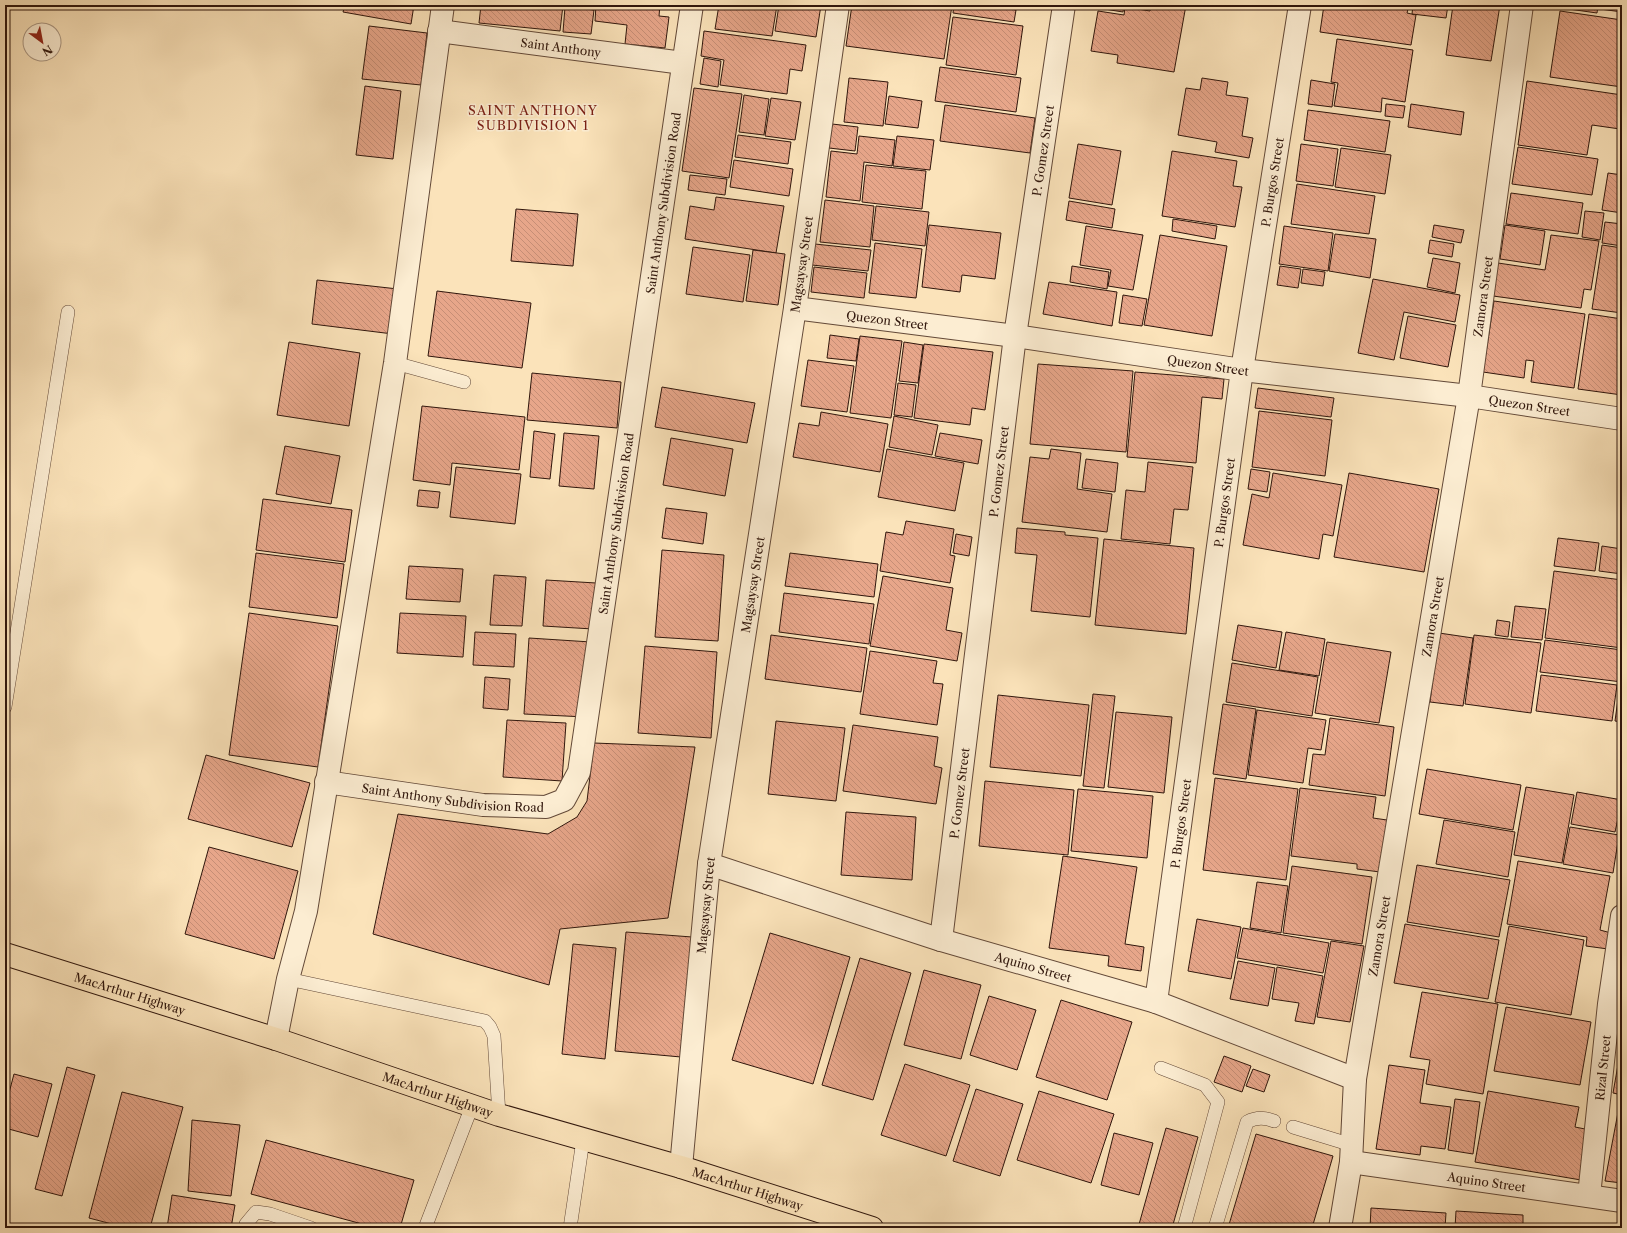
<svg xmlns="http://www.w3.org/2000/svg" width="1627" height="1233" viewBox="0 0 1627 1233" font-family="'Libre Caslon Text',serif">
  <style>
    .building { fill: url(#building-back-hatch); stroke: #30160c }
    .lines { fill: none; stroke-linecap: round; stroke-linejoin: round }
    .service-casing { stroke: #634938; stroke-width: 14 }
    .minor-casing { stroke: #634938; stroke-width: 24 }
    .trunk-casing { stroke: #30160c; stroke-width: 24 }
    .service { stroke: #fcedd2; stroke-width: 13 }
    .minor { stroke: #fcedd2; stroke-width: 22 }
    .trunk { stroke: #fbe3ba; stroke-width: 22 }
    .labels { text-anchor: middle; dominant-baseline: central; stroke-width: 3; stroke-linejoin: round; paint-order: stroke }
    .street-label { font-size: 12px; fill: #30160c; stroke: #fcedd2 }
    .neighbourhood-label { font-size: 13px; letter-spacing: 1px; fill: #7a1f14; stroke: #fcedd2 }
  </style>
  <defs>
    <pattern id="building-back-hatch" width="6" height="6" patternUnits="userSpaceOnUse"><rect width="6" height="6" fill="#e7a68a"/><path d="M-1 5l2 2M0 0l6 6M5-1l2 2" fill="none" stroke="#c68e76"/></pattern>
  </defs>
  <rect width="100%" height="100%" fill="#fbe3ba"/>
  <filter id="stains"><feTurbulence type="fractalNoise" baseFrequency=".005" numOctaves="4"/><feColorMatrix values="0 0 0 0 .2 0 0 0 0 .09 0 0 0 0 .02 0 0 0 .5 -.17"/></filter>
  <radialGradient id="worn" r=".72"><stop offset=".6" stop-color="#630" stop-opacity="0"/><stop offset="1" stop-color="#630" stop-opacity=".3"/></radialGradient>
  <g class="building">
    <path d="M345,5h69l-3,19 -68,-12z"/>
    <path d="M481,5h82l-3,26 -81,-8z"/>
    <path d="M596,5h64l-1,11 10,1 -4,31 -40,-4 2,-19 -32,-4z"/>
    <path d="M719,5h58l-5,31 -57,-7z"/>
    <path d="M779,5h42l-5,32 -41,-6z"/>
    <path d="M852,5h100l-8,54 -98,-13z"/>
    <path d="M954,5h44v2l18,3 -2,12 -61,-9z"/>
    <path d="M1099,5h25l-1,7 -25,-4z"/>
    <path d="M1151,5h35l-12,67 -57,-9 1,-8 -27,-4 7,-40 26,4 1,-8 25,4z"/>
    <path d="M1324,5h85l-2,8 9,2 -5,30 -91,-13z"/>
    <path d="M1413,5h35l-2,13 -34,-4z"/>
    <path d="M1453,5h47l-9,56 -45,-6z"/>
    <path d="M1540,5h58l-1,8z"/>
    <path d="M1601,5h21v7l-22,-3z"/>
    <path d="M565,7l29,3 -3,24 -28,-2z"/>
    <path d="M1560,11l62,9v67l-72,-10z"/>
    <path d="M953,17l70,9 -7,49 -70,-10z"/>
    <path d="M369,26l58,7 -6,52 -59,-6z"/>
    <path d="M704,31l102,14 -4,26 -12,-2 -3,25 -67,-9 4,-25 -23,-4z"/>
    <path d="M1337,39l76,11 -8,52 -23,-4 -1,14 -47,-6 4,-23 -7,-1z"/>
    <path d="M704,58l17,3 -3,26 -18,-3z"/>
    <path d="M940,67l81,11 -5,34 -81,-11z"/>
    <path d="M849,78l39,4 -5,44 -39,-4z"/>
    <path d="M1202,78l26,4 -2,13 22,3 -6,38 11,2 -4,20 -34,-6 2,-10 -39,-7 8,-47 14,2z"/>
    <path d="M1311,80l24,4 -3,23 -24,-3z"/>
    <path d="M1527,81l95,14 -2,34 -28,-4 -5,30 -69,-10z"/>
    <path d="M365,86l36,5 -8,68 -37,-4z"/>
    <path d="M694,88l48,6 -13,84 -47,-7z"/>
    <path d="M744,95l25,4 -5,36 -25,-3z"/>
    <path d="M889,96l33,5 -4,27 -33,-4z"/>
    <path d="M771,98l30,4 -6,38 -30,-4z"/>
    <path d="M1386,104l19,2 -2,12 -18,-2z"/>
    <path d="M1411,104l53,8 -3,23 -53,-8z"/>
    <path d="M945,105l90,13 -5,35 -90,-12z"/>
    <path d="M1308,110l82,11 -5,31 -81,-12z"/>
    <path d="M832,124l26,3 -3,24 -26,-3z"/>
    <path d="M738,135l53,7 -3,22 -53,-7z"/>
    <path d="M859,136l36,4 -3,26 -28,-4 -4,39 -34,-4 5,-46 26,3z"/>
    <path d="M897,136l37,4 -4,30 -37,-4z"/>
    <path d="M1078,144l43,7 -9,54 -43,-7z"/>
    <path d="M1301,144l37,5 -5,37 -37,-5z"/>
    <path d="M1518,147l80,12 -6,36 -80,-11z"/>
    <path d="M1341,148l50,7 -6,39 -50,-7z"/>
    <path d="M1172,151l65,10 -4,25 9,1 -7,40 -73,-11z"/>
    <path d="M734,160l59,9 -4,27 -59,-9z"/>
    <path d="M866,165l60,6 -4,38 -60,-7z"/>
    <path d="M1608,173l14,2v38l-20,-3z"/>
    <path d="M690,175l37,4 -2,16 -37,-5z"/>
    <path d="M1297,184l78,12 -6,38 -78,-10z"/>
    <path d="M1511,193l72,10 -5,31 -72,-10z"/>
    <path d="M716,197l68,9 -8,47 -91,-14 5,-33 24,4z"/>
    <path d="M825,200l49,6 -4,41 -50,-5z"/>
    <path d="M1069,201l46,8 -3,19 -46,-8z"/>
    <path d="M876,206l53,6 -4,34 -53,-6z"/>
    <path d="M516,209l62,5 -5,52 -62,-5z"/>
    <path d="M1585,211l19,2 -4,27 -18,-3z"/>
    <path d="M1173,219l44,7 -2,13 -43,-8z"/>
    <path d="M1605,222l17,2v22l-20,-3z"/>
    <path d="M929,225l72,8 -6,46 -33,-4 -2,17 -38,-5z"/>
    <path d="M1434,225l30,5 -3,13 -29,-6z"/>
    <path d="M1505,225l40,6 -5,34 -40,-6z"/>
    <path d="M1086,226l57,9 -10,55 -25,-4 3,-16 -31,-5z"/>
    <path d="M1284,226l49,7 -5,38 -49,-7z"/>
    <path d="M1335,234l41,5 -6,39 -41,-7z"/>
    <path d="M1160,235l67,11 -15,90 -68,-11z"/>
    <path d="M1551,235l48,6 -8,49 -7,-1 -3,19 -88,-12 5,-33 47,7z"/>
    <path d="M1430,240l24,4 -2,13 -24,-4z"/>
    <path d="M875,243l47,6 -6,49 -47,-5z"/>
    <path d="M815,244l56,6 -3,21 -56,-6z"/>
    <path d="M1602,245l20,3v65l-30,-4z"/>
    <path d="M693,247l57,8 -7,47 -57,-8z"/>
    <path d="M753,250l32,4 -7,51 -32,-4z"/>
    <path d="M1433,258l27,5 -5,30 -28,-6z"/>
    <path d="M1072,266l37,6 -2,17 -37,-7z"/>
    <path d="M1280,266l21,3 -3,19 -21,-3z"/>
    <path d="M814,267l53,6 -3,25 -53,-6z"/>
    <path d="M1303,269l22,3 -2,14 -22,-3z"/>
    <path d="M1373,279l87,16 -5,27 -51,-10 -10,48 -36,-7z"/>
    <path d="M317,280l81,9 -5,45 -81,-10z"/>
    <path d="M1049,282l68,10 -5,34 -69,-12z"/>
    <path d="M437,291l94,12 -9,65 -94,-12z"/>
    <path d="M1123,295l24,4 -5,27 -23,-3z"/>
    <path d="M1494,301l91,13 -11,74 -43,-6 3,-21 -8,-1 -2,18 -41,-6z"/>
    <path d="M1589,314l33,5v76l-44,-6z"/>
    <path d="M1408,316l48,9 -8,42 -48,-9z"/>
    <path d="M830,335l29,4 -3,22 -29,-3z"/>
    <path d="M860,336l42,5 -11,77 -41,-5z"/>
    <path d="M289,342l71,11 -11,73 -72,-11z"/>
    <path d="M904,342l19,3 -5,38 -19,-2z"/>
    <path d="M924,344l69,8 -8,58 -13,-2 -2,17 -56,-7z"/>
    <path d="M808,360l46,6 -7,46 -46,-6z"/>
    <path d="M1038,364l95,7 -7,81 -96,-8z"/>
    <path d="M1135,372l89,7 -2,20 -20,-2 -6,66 -69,-6z"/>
    <path d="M532,373l89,9 -4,46 -90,-8z"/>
    <path d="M898,383l18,2 -4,32 -18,-2z"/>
    <path d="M662,387l93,16 -8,40 -92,-16z"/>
    <path d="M1258,388l76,10 -3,19 -76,-9z"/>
    <path d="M422,406l103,11 -6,53 -67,-7 -2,22 -37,-5z"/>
    <path d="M1259,411l73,9 -7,56 -73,-9z"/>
    <path d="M821,412l67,12 -8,48 -87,-15 6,-34 20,3z"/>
    <path d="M894,416l44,9 -6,30 -43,-8z"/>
    <path d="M534,431l21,3 -5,45 -20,-2z"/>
    <path d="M564,433l35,3 -5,53 -35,-3z"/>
    <path d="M940,433l42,7 -4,24 -43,-8z"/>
    <path d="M671,438l62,11 -8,47 -62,-11z"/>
    <path d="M285,446l55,10 -9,48 -55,-10z"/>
    <path d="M887,449l77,14 -9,48 -77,-14z"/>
    <path d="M1051,449l30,4 -4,36 35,5 -5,38 -85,-10 8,-65 19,2z"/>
    <path d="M1086,459l32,4 -3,29 -33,-4z"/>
    <path d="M1148,462l45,5 -5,43 -14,-1 -4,35 -49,-5 5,-49 19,2z"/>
    <path d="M456,467l65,7 -6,50 -65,-7z"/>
    <path d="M1251,469l19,3 -3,20 -19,-3z"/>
    <path d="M1273,473l69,12 -9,51 -10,-2 -4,25 -76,-14 9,-51 17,4z"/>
    <path d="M1349,473l90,16 -15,83 -90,-15z"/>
    <path d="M419,490l21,2 -2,16 -21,-2z"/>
    <path d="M263,499l89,11 -7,52 -89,-12z"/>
    <path d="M666,508l41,5 -4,31 -41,-6z"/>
    <path d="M906,521l48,8 -4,26 5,1 -5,27 -70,-12 6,-39 17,3z"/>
    <path d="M1017,528l48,4v3l33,3 -8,79 -59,-6 6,-56 -22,-2z"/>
    <path d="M956,534l16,3 -3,19 -16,-3z"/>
    <path d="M1558,538l41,5 -4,28 -41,-5z"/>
    <path d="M1104,539l90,9 -8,86 -91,-9z"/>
    <path d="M1602,546l20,3v25l-23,-3z"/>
    <path d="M662,550l62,5 -6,86 -63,-4z"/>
    <path d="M256,553l88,11 -7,54 -88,-11z"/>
    <path d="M790,553l88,11 -4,33 -89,-11z"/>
    <path d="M409,566l54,3 -3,33 -54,-3z"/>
    <path d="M1554,571l68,9v68l-77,-10z"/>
    <path d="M494,575l32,2 -4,49 -32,-1z"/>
    <path d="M883,576l70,12 -7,42 16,3 -5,28 -87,-15z"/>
    <path d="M546,580l50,3 -3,46 -50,-3z"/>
    <path d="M784,593l90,11 -5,40 -90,-12z"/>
    <path d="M1515,606l31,3 -4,31 -31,-3z"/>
    <path d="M249,613l89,13 -20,141 -89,-12z"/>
    <path d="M400,613l66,3 -3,41 -66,-4z"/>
    <path d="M1497,620l13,2 -2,15 -13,-2z"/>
    <path d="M1238,625l44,7 -6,36 -44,-8z"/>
    <path d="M475,632l41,2 -2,33 -41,-2z"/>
    <path d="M1286,632l39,7 -6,37 -40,-6z"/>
    <path d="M1439,633l34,5 -10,68 -33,-4z"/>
    <path d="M771,635l96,13 -6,44 -96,-13z"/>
    <path d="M1474,635l67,8 -10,70 -66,-9z"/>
    <path d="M529,638l62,4 -5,75 -62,-3z"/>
    <path d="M1545,640l77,10v32l-82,-10z"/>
    <path d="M1327,642l64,10 -12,71 -64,-10z"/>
    <path d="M645,646l72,6 -6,86 -73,-5z"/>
    <path d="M870,651l67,10 -4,22 10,1 -6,41 -77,-11z"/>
    <path d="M1232,663l86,14 -6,39 -86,-14z"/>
    <path d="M1541,675l76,10 -5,36 -76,-10z"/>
    <path d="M485,677l25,2 -2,31 -25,-2z"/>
    <path d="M1620,684h2v38l-7,-1z"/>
    <path d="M1093,694l22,2 -11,92 -21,-2z"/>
    <path d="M998,695l91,10 -8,71 -91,-9z"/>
    <path d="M1223,704l33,5 -10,70 -33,-5z"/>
    <path d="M1257,710l69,10 -5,30 -13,-2 -5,35 -55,-8z"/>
    <path d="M1116,712l56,5 -8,76 -56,-6z"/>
    <path d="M1330,718l64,9 -9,69 -76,-11 4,-31 12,1z"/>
    <path d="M507,720l59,3 -4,58 -59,-4z"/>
    <path d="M776,721l69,7 -9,73 -68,-7z"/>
    <path d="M853,725l85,12 -4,29 8,2 -6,36 -93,-13z"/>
    <path d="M594,743l101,4 -27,171 -108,11 -11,56 -176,-51 25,-120 150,20 29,-17 10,-16z"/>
    <path d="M206,755l104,28 -18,64 -104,-28z"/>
    <path d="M1427,769l94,16 -8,45 -94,-16z"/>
    <path d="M1215,778l83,11 -12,91 -83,-10z"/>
    <path d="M985,781l89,9 -6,65 -89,-9z"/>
    <path d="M1526,787l48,8 -12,68 -48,-8z"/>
    <path d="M1300,788l76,9 -3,21 14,2 -7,52 -23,-3v-5l-66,-8z"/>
    <path d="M1078,789l75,7 -6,62 -76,-7z"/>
    <path d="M1577,792l45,8 -7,32 -44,-8z"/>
    <path d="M846,812l70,5 -4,63 -71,-5z"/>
    <path d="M1444,820l71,12 -7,45 -72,-13z"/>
    <path d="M1570,827l49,8 -6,38 -50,-9z"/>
    <path d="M209,847l89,24 -24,88 -89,-25z"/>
    <path d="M1063,856l74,11 -12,77 19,3 -3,24 -33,-5 1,-10 -60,-8z"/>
    <path d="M1518,861l92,15 -10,54 11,3 -3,16 -22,-3 1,-9 -80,-13z"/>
    <path d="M1417,865l93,15 -11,57 -92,-15z"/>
    <path d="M1292,866l80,11 -10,67 -79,-11z"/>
    <path d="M1257,882l31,4 -7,47 -31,-5z"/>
    <path d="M1197,919l44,8 -10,52 -43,-8z"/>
    <path d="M1405,924l94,16 -11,59 -94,-16z"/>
    <path d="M1509,926l75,14 -13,75 -76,-13z"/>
    <path d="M1243,928l86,15 -6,30 -86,-15z"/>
    <path d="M626,932l66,5 -11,120 -66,-6z"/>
    <path d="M770,933l80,24 -37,127 -81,-24z"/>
    <path d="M1331,941l33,5 -14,76 -33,-5z"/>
    <path d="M573,944l43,4 -11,111 -43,-5z"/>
    <path d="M860,958l51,15 -38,127 -51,-15z"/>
    <path d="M1238,961l37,7 -7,38 -38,-7z"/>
    <path d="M1277,967l46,9 -9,48 -19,-3 4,-18 -27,-4z"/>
    <path d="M924,970l57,15 -20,74 -57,-14z"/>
    <path d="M1422,992l76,12 -15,90 -57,-10 4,-24 -20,-3z"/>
    <path d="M989,996l47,14 -19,60 -47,-15z"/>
    <path d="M1061,1000l71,22 -25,78 -71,-23z"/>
    <path d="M1506,1007l85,15 -11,63 -86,-14z"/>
    <path d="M1622,1042v53l-9,-2z"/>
    <path d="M1224,1056l27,10 -9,26 -28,-10z"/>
    <path d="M905,1064l65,21 -24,71 -65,-21z"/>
    <path d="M1389,1065l36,5 -5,33 31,4 -6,42 -24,-3 -1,9 -44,-6z"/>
    <path d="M67,1067l28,8 -33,121 -27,-7z"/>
    <path d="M1253,1069l17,6 -6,17 -18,-6z"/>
    <path d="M14,1074l38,10 -14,53 -33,-9v-20z"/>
    <path d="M976,1089l47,15 -23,72 -47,-15z"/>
    <path d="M1039,1091l75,23 -23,69 -74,-23z"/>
    <path d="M1488,1091l91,16 -4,20 15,3 -9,50 -106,-18z"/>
    <path d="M122,1092l61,15 -33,121h-23l-38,-10z"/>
    <path d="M1455,1099l25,3 -7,52 -25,-4z"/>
    <path d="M1619,1107h3v76l-17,-2z"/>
    <path d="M192,1120l48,5 -9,71 -43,-5z"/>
    <path d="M1166,1128l32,9 -26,91h-34z"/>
    <path d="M1114,1133l39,10 -14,52 -38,-10z"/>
    <path d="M1256,1134l77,22 -21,72h-84z"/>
    <path d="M266,1140l148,40 -14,48h-23l-126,-34z"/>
    <path d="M172,1195l63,10 -4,23h-64z"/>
    <path d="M1371,1208l75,5 -1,15h-75z"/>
    <path d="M1456,1211l67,4v13h-68z"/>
    <path d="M81,1224l18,4h-19z"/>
  </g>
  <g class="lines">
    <g class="service-casing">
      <g id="service">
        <path d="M395,363l69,19"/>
        <path d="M5,707l63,-395"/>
        <path d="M288,979l197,42 5,6 4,9 5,79"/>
        <path d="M1161,1068l44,17 13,17 -34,126"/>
        <path d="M1293,1127l59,18"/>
        <path d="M245,1228l1,-4 10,-12 14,2 41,14"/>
        <path d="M425,1228l47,-122"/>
        <path d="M570,1228l13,-88"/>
        <path d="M1215,1228l32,-106c9,-5 17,-5 27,-1"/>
      </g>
    </g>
    <g class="minor-casing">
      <g id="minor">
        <path id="s1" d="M439,31l244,32"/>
        <path id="s2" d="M795,308l220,28 227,34 227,26 153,23"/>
        <path id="s3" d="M326,782l157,23 63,2 18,-7 15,-28 113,-767"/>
        <path id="s4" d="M709,864l232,76 215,62 199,77"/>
        <path id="s5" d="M941,940l74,-604 49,-331"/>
        <path id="s6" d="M1156,1002l86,-632 58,-365"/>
        <path d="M276,1039l12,-60 18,-68 89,-548 48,-358"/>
        <path id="s7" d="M1351,1162l271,39"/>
        <path id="s8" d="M681,1167l28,-303 86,-556 43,-303"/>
        <path id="s9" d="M1589,1196l20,-192 13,-88"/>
        <path id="s10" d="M1340,1228l11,-66 4,-83 114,-683 53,-391"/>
      </g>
    </g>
    <g class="trunk-casing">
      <g id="trunk">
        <path id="s11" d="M5,954l271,85 223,76 182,52 191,61"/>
      </g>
    </g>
    <use href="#service" class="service"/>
    <use href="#minor" class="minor"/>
    <use href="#trunk" class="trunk"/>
  </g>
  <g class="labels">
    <g class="street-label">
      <text stroke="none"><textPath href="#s1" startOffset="123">Saint Anthony</textPath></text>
      <text stroke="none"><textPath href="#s5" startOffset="796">P. Gomez Street</textPath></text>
      <text stroke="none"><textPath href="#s6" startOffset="828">P. Burgos Street</textPath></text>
      <text stroke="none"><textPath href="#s3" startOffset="848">Saint Anthony Subdivision Road</textPath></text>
      <text stroke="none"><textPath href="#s8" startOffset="911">Magsaysay Street</textPath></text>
      <text stroke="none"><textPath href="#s10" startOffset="943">Zamora Street</textPath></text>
      <text stroke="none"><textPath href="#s2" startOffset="93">Quezon Street</textPath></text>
      <text stroke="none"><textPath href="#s2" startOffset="417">Quezon Street</textPath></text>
      <text stroke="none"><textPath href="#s2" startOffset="741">Quezon Street</textPath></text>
      <text stroke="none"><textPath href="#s5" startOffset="472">P. Gomez Street</textPath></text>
      <text stroke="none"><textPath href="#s6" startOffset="504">P. Burgos Street</textPath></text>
      <text stroke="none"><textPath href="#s3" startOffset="524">Saint Anthony Subdivision Road</textPath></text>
      <text stroke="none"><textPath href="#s8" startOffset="587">Magsaysay Street</textPath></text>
      <text stroke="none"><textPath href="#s10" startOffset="619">Zamora Street</textPath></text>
      <text stroke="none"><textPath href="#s5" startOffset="148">P. Gomez Street</textPath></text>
      <text stroke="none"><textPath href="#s3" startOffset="128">Saint Anthony Subdivision Road</textPath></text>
      <text stroke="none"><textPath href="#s6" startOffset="180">P. Burgos Street</textPath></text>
      <text stroke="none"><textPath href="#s8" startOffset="263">Magsaysay Street</textPath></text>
      <text stroke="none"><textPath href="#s10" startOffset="295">Zamora Street</textPath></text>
      <text stroke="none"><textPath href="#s4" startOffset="340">Aquino Street</textPath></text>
      <text stroke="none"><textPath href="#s11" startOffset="131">MacArthur Highway</textPath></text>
      <text stroke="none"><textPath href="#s9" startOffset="129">Rizal Street</textPath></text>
      <text stroke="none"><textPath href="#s11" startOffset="455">MacArthur Highway</textPath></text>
      <text stroke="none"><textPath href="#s7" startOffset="137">Aquino Street</textPath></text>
      <text stroke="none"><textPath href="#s11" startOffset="779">MacArthur Highway</textPath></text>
    </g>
    <g class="neighbourhood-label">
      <text x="533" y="110">SAINT ANTHONY<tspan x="533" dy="15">SUBDIVISION 1</tspan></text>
    </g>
  </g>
  <rect width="1627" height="1233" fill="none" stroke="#fbe3ba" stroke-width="20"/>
  <rect x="6" y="6" width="1615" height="1221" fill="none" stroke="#30160c" stroke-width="2"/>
  <rect x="10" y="10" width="1607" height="1213" fill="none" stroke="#30160c"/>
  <g transform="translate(42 42) rotate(148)"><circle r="19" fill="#fcedd2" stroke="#aa9783"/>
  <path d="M0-3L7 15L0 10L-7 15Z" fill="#8f2418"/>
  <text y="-6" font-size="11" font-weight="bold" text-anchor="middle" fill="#30160c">N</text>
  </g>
  <rect width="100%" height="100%" filter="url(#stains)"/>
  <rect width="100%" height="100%" fill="url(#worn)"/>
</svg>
